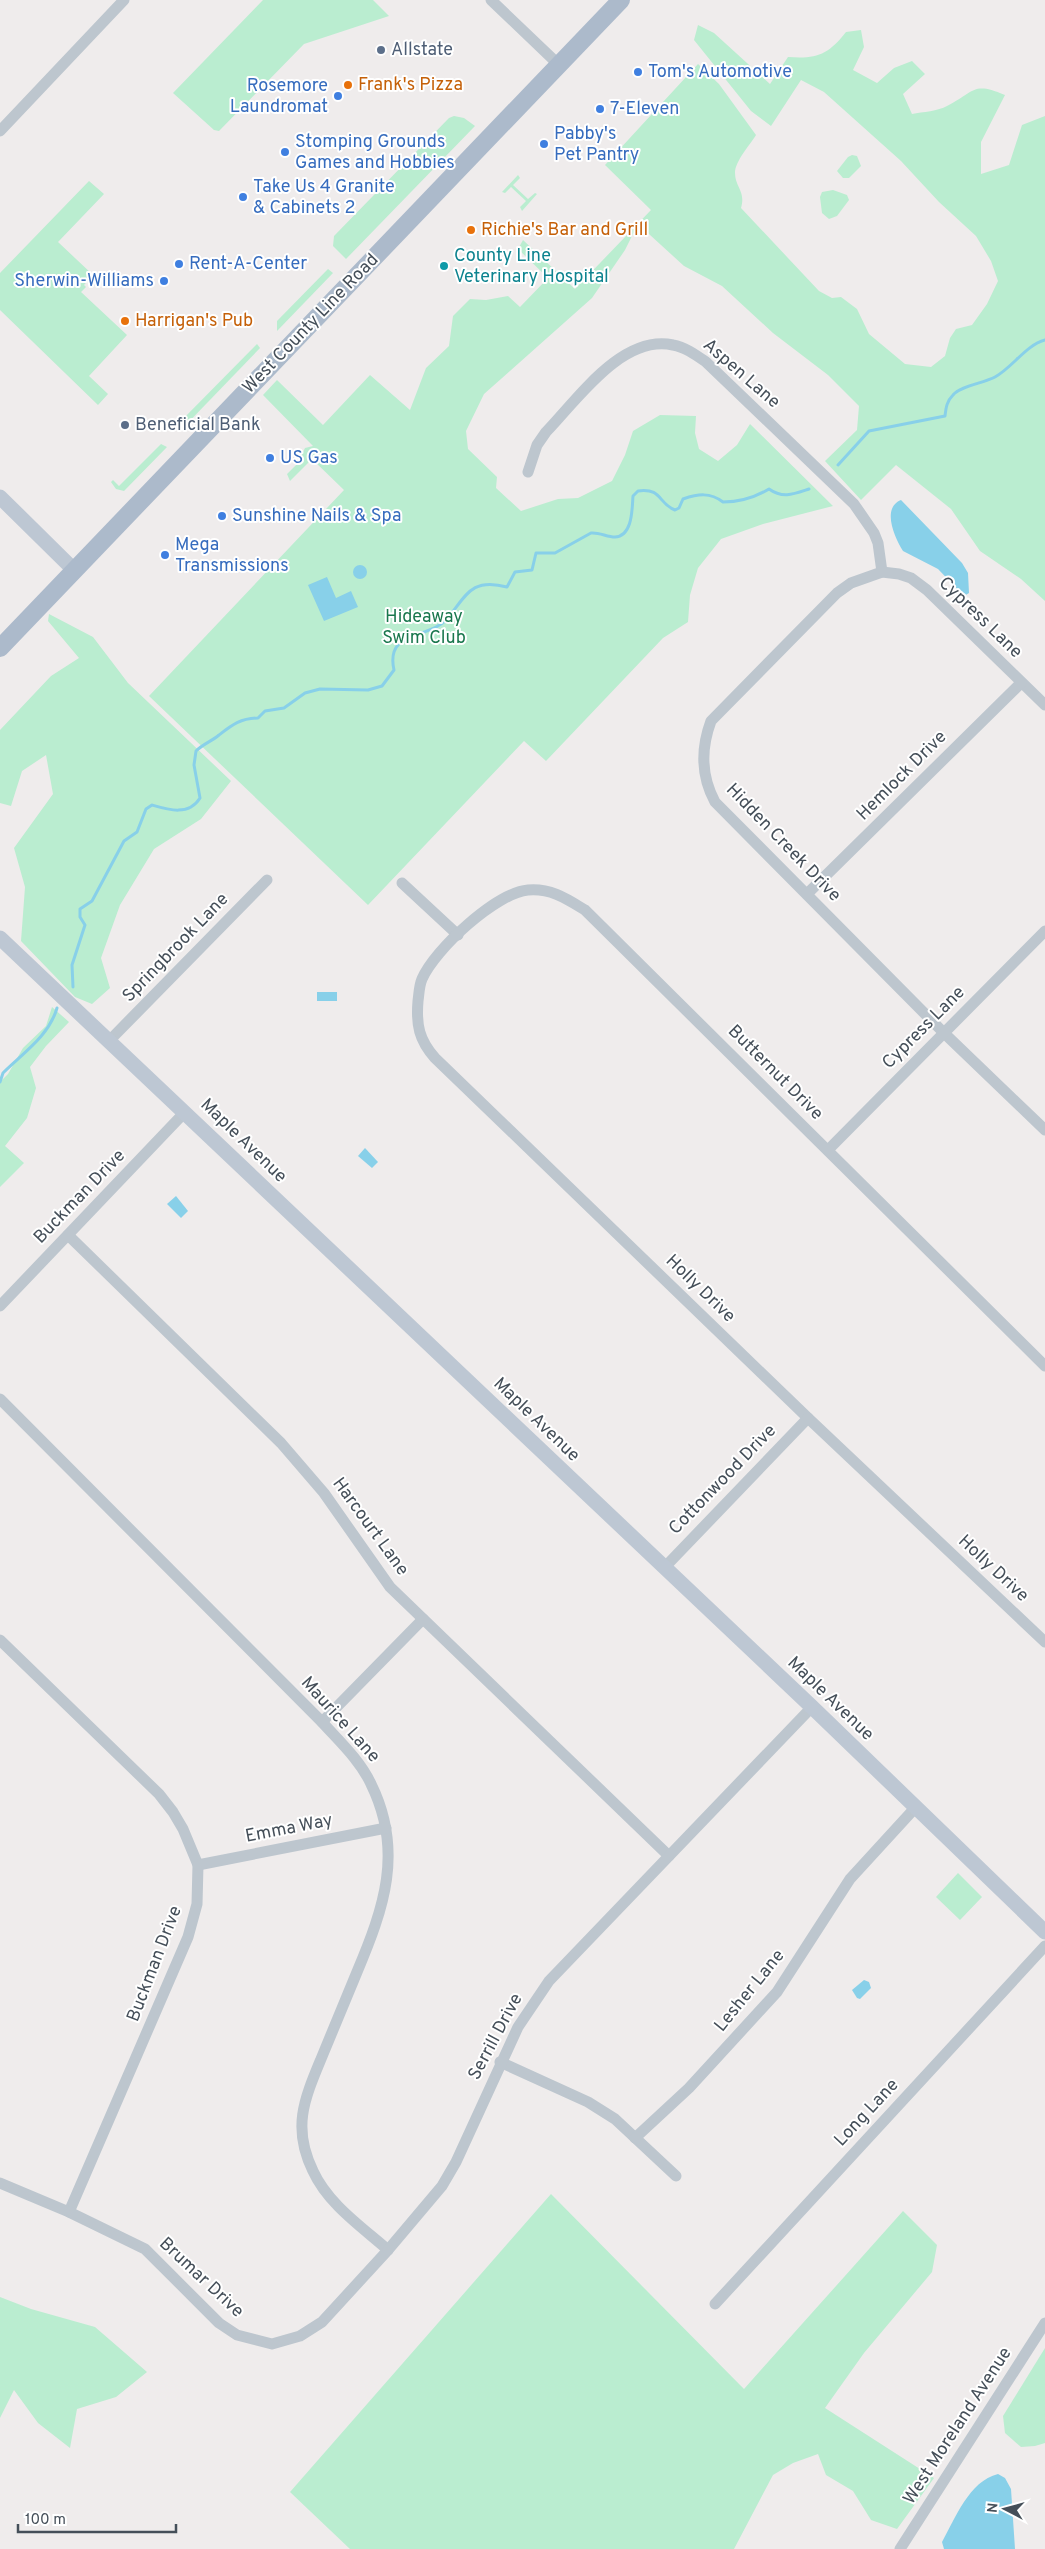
<svg xmlns="http://www.w3.org/2000/svg" width="1045" height="2549" viewBox="0 0 1045 2549" font-family="Overpass,sans-serif">
  <style>
    .green { fill: #baedd0 }
    .water { fill: #88d0e9 }
    .lines { fill: none; stroke-linecap: round; stroke-linejoin: round }
    .stream { stroke: #88d0e9; stroke-width: 3 }
    .street { stroke: #bdc6ce; stroke-width: 11 }
    .secondary { stroke: #bdc7d3; stroke-width: 15 }
    .primary { stroke: #acbacb; stroke-width: 18 }
    .service-dot { fill: #5c6f8a; stroke: #fff; stroke-width: 2 }
    .shop-dot { fill: #3f7fe0; stroke: #fff; stroke-width: 2 }
    .food-dot { fill: #e8710a; stroke: #fff; stroke-width: 2 }
    .culture-dot { fill: #0f9aa8; stroke: #fff; stroke-width: 2 }
    .labels { text-anchor: middle; dominant-baseline: central; stroke-width: 4; stroke-linejoin: round; paint-order: stroke }
    .service-label { font-size: 18px; fill: #4e5e75; stroke: #fff; text-anchor: start }
    .shop-label { font-size: 18px; fill: #366cbe; stroke: #fff; text-anchor: start }
    .food-label { font-size: 18px; fill: #c56008; stroke: #fff; text-anchor: start }
    .culture-label { font-size: 18px; fill: #0d838f; stroke: #fff; text-anchor: start }
    .street-label { font-size: 18px; fill: #454f59; stroke: #fff }
    .park-label { font-size: 18px; fill: #19774d; stroke: #fff }
  </style>
  <rect width="100%" height="100%" fill="#efecec"/>
  <g class="green">
    <path d="M263,0h110l16,16 -85,28 -85,87 -5,-1 -41,-37z"/>
    <path d="M698,25l16,8 56,51 18,-27c29,2 40,-2 58,-25l15,-2 3,17 -11,23 24,13 17,-15 18,-7 13,13 -22,20 9,20c11,-2 26,-3 35,-8 28,-14 25,-25 58,-11l-24,47v32l28,-9 13,-40 23,-9v485l-24,-22 -41,-28 -29,-42 -55,-44 -35,35 -36,-39 32,-31 2,-24 -31,-31 -55,-42 -51,-47 -38,-20 -46,-42 -13,26 -33,48 -108,96 -18,37 2,18 29,28 -1,11 25,23 37,-12 20,-1 34,-17 13,-26 8,-24 27,-16 36,1 -1,17 4,16 19,12 19,-16 13,-21 83,82 -70,18 -42,15 -23,29 -8,27 -2,27 -25,16 -117,123 -22,-20 -156,164 -219,-209 195,-206 -32,-31 -22,22 -3,-7 10,-10 8,-16 8,-2 -50,-51 14,-15 46,45 47,-50 40,35 16,-42 23,-22 4,-30 17,-17 16,1 22,-4 12,11 28,-29 -30,-29 5,-9 52,49 76,-79 -46,-45 93,-101 21,20 37,51c-6,10 -21,26 -21,38 0,14 11,18 6,35l78,83 13,7 9,-1 16,12 12,25 36,30 26,3 14,-11 5,-18 6,-9 16,-4 15,-21 11,-23 -7,-20 -15,-25 -37,-34 -38,-41 -77,-69 -23,-12 -30,46 -20,-15 -57,-71z"/>
    <path d="M454,116l10,2 11,8 -129,133 -13,-13 1,-10 115,-118z"/>
    <path d="M852,155l5,1 4,10 -12,12h-6l-6,-7 11,-14z"/>
    <path d="M518,175l2,3 -7,7 15,14 7,-6 2,1 -15,17 -2,-4 6,-6 -15,-14 -6,6 -3,-1z"/>
    <path d="M89,181l15,13 -46,48 35,33 -9,10 2,2 -5,5 46,43 -38,41 19,18 -10,11 -98,-95v-37z"/>
    <path d="M833,190l14,5 2,5 -12,16 -8,3 -7,-6 -2,-16 2,-5z"/>
    <path d="M328,269l5,4 -56,58v-10z"/>
    <path d="M257,344l3,4 -80,83 -2,-7z"/>
    <path d="M161,444l6,3 -43,44 -8,-2 -5,-7 2,-2 6,6z"/>
    <path d="M49,614l44,23 35,46 103,98 -30,38 -47,30 -34,56 -19,53 9,30 -18,16 -17,-7 -54,-56 4,-54 -11,-39 39,-54 -7,-39 -24,16 -11,35 -11,-3v-73l51,-54 28,-18 -31,-37z"/>
    <path d="M52,1007l17,15 -23,24 -16,21 6,21 -9,30 -22,28 19,17 -24,24v-105l8,-8 15,-26 23,-22z"/>
    <path d="M958,1873l24,24 -22,23 -24,-23z"/>
    <path d="M551,2194l193,195 159,-178 34,34 -5,27 -68,81 -39,55 109,70 -37,51 -26,-9 -18,-29 -27,-16 -8,-21 -25,9 -20,12 -39,74h-384l-60,-57z"/>
    <path d="M0,2297l31,12 64,18 52,45 -31,25 -39,12 -7,39 -32,-25 -24,-33 -14,28z"/>
    <path d="M1045,2348v95l-10,3 -14,1 -16,-14 -2,-17z"/>
  </g>
  <g class="water">
    <path d="M901,500l61,63 6,10 1,20 -5,3 -26,-27 -35,-18c-8,-13 -22,-43 -2,-51z"/>
    <circle cx="360" cy="572" r="7"/>
    <path d="M327,577l9,21 15,-7 7,16 -34,14 -16,-36z"/>
    <rect x="317" y="992" width="20" height="9"/>
    <path d="M365,1148l13,14 -6,6 -14,-12z"/>
    <path d="M176,1196l12,15 -7,7 -14,-14z"/>
    <path d="M864,1980l5,2 2,6 -11,11 -3,-1 -5,-8z"/>
    <path d="M998,2474l7,4 6,11 4,60h-71l-2,-7c13,-23 27,-61 56,-68z"/>
  </g>
  <g class="lines">
    <g class="stream">
      <path d="M838,465l31,-34 76,-15c1,-9 2,-15 8,-21 7,-9 31,-12 42,-18 18,-10 31,-32 50,-37"/>
      <path d="M73,987l-1,-22 13,-40 -5,-8v-8l12,-8 32,-60 13,-9 9,-23 6,-4c17,5 37,11 48,-7l-6,-33 2,-14c7,-7 16,-10 23,-16 13,-10 22,-17 39,-17l7,-7 19,-3 21,-15 15,-4 48,1 14,-4 12,-16c-9,-40 34,-31 52,-50 20,-23 24,-43 61,-33l8,-15 17,-2 4,-17h19l36,-20c8,-1 16,4 24,4 18,-1 17,-29 18,-41l5,-5c25,-3 19,12 37,19l4,-2 4,-9c15,-5 27,-7 40,3 17,0 31,-4 46,-13 14,10 25,5 40,0"/>
      <path d="M0,1082l3,-9c20,-20 46,-37 54,-65"/>
    </g>
    <g class="street">
      <path d="M491,0l68,65"/>
      <path d="M0,131l124,-131"/>
      <path d="M528,472l9,-27 9,-13c31,-32 76,-98 127,-87 12,2 23,10 33,17l148,142 20,29 4,10 4,29"/>
      <path d="M1045,705l-118,-115 -16,-12 -12,-4 -17,-2 -31,11 -14,10 -126,128c-10,27 -10,55 4,81l229,231 101,97"/>
      <path d="M402,883l56,52"/>
      <path d="M807,894l214,-211"/>
      <path d="M110,1040l157,-160"/>
      <path d="M828,1150l217,-219"/>
      <path d="M68,1235l213,208 43,50 66,94 279,269"/>
      <path d="M0,1306l185,-194"/>
      <path d="M1045,1366l-460,-456c-18,-11 -34,-22 -57,-20 -32,3 -93,59 -106,89 -3,7 -3,15 -4,22 -2,24 1,39 17,57l373,360 237,224"/>
      <path d="M0,1399l322,323c17,19 38,38 49,62 33,67 13,124 -14,188 -12,29 -24,58 -36,87 -17,41 -29,69 -8,112 15,33 49,56 75,79"/>
      <path d="M664,1568l144,-150"/>
      <path d="M0,1640l159,154 14,18 10,17 15,36 -1,39 -9,33 -119,275"/>
      <path d="M322,1722l101,-103"/>
      <path d="M198,1865l188,-37"/>
      <path d="M500,2062l88,40 27,17 61,57"/>
      <path d="M635,2138l54,-50 88,-96 73,-113 65,-71"/>
      <path d="M0,2183l69,29 76,37 74,74 18,12 35,9 28,-8 22,-14 66,-72 54,-64 14,-24 62,-135 31,-46 263,-274"/>
      <path d="M715,2304l330,-358"/>
      <path d="M900,2549l145,-226"/>
    </g>
    <g class="secondary">
      <path d="M0,497l74,73"/>
      <path d="M0,938l812,769 233,225"/>
    </g>
    <path class="primary" d="M0,648l621,-648"/>
  </g>
  <g class="service-dot">
    <circle cx="381" cy="50" r="5"/>
    <circle cx="125" cy="425" r="5"/>
  </g>
  <g class="shop-dot">
    <circle cx="638" cy="72" r="5"/>
    <circle cx="338" cy="96" r="5"/>
    <circle cx="600" cy="109" r="5"/>
    <circle cx="544" cy="144" r="5"/>
    <circle cx="285" cy="152" r="5"/>
    <circle cx="243" cy="197" r="5"/>
    <circle cx="179" cy="264" r="5"/>
    <circle cx="164" cy="281" r="5"/>
    <circle cx="270" cy="458" r="5"/>
    <circle cx="222" cy="516" r="5"/>
    <circle cx="165" cy="555" r="5"/>
  </g>
  <g class="food-dot">
    <circle cx="348" cy="85" r="5"/>
    <circle cx="471" cy="230" r="5"/>
    <circle cx="125" cy="321" r="5"/>
  </g>
  <circle class="culture-dot" cx="444" cy="266" r="5"/>
  <g class="labels">
    <g class="service-label">
      <text x="391" y="50">Allstate</text>
      <text x="135" y="425">Beneficial Bank</text>
    </g>
    <g class="shop-label">
      <text x="648" y="72">Tom's Automotive</text>
      <text x="328" y="86" text-anchor="end">Rosemore<tspan x="328" dy="21">Laundromat</tspan></text>
      <text x="610" y="109">7-Eleven</text>
      <text x="554" y="134">Pabby's<tspan x="554" dy="21">Pet Pantry</tspan></text>
      <text x="295" y="142">Stomping Grounds<tspan x="295" dy="21">Games and Hobbies</tspan></text>
      <text x="253" y="187">Take Us 4 Granite<tspan x="253" dy="21">&amp; Cabinets 2</tspan></text>
      <text x="189" y="264">Rent-A-Center</text>
      <text x="154" y="281" text-anchor="end">Sherwin-Williams</text>
      <text x="280" y="458">US Gas</text>
      <text x="232" y="516">Sunshine Nails &amp; Spa</text>
      <text x="175" y="545">Mega<tspan x="175" dy="21">Transmissions</tspan></text>
    </g>
    <g class="food-label">
      <text x="358" y="85">Frank's Pizza</text>
      <text x="481" y="230">Richie's Bar and Grill</text>
      <text x="135" y="321">Harrigan's Pub</text>
    </g>
    <g class="culture-label">
      <text x="454" y="256">County Line<tspan x="454" dy="21">Veterinary Hospital</tspan></text>
    </g>
    <g class="street-label">
      <text transform="translate(311 324) rotate(-46)">West County Line Road</text>
      <text transform="translate(741 374) rotate(41)">Aspen Lane</text>
      <text transform="translate(980 618) rotate(44)">Cypress Lane</text>
      <text transform="translate(902 776) rotate(-45)">Hemlock Drive</text>
      <text transform="translate(783 843) rotate(46)">Hidden Creek Drive</text>
      <text transform="translate(176 948) rotate(-46)">Springbrook Lane</text>
      <text transform="translate(924 1028) rotate(-45)">Cypress Lane</text>
      <text transform="translate(775 1073) rotate(45)">Butternut Drive</text>
      <text transform="translate(243 1141) rotate(44)">Maple Avenue</text>
      <text transform="translate(80 1197) rotate(-46)">Buckman Drive</text>
      <text transform="translate(700 1289) rotate(44)">Holly Drive</text>
      <text transform="translate(536 1420) rotate(44)">Maple Avenue</text>
      <text transform="translate(723 1480) rotate(-46)">Cottonwood Drive</text>
      <text transform="translate(370 1527) rotate(54)">Harcourt Lane</text>
      <text transform="translate(993 1569) rotate(43)">Holly Drive</text>
      <text transform="translate(830 1699) rotate(44)">Maple Avenue</text>
      <text transform="translate(340 1720) rotate(48)">Maurice Lane</text>
      <text transform="translate(289 1829) rotate(-11)">Emma Way</text>
      <text transform="translate(155 1964) rotate(-69)">Buckman Drive</text>
      <text transform="translate(750 1991) rotate(-51)">Lesher Lane</text>
      <text transform="translate(496 2037) rotate(-62)">Serrill Drive</text>
      <text transform="translate(867 2113) rotate(-47)">Long Lane</text>
      <text transform="translate(201 2278) rotate(43)">Brumar Drive</text>
      <text transform="translate(958 2426) rotate(-57)">West Moreland Avenue</text>
    </g>
    <g class="park-label">
      <text x="424" y="617">Hideaway<tspan x="424" dy="21">Swim Club</tspan></text>
    </g>
  </g>
  <g transform="translate(1005 2509) rotate(276)" stroke="#ffffff" stroke-width="4" paint-order="stroke">
  <path d="M0-4L9 19L0 12L-9 19Z" fill="#454f59"/>
  <text y="-8" font-size="14" font-weight="bold" text-anchor="middle" fill="#454f59">N</text>
  </g>
  <path d="M18 2524v8h158v-8" fill="none" stroke="#454f59" stroke-width="2.5"/>
  <text x="25" y="2524" font-size="15" fill="#454f59" stroke="#ffffff" stroke-width="4" paint-order="stroke">100 m</text>
</svg>
